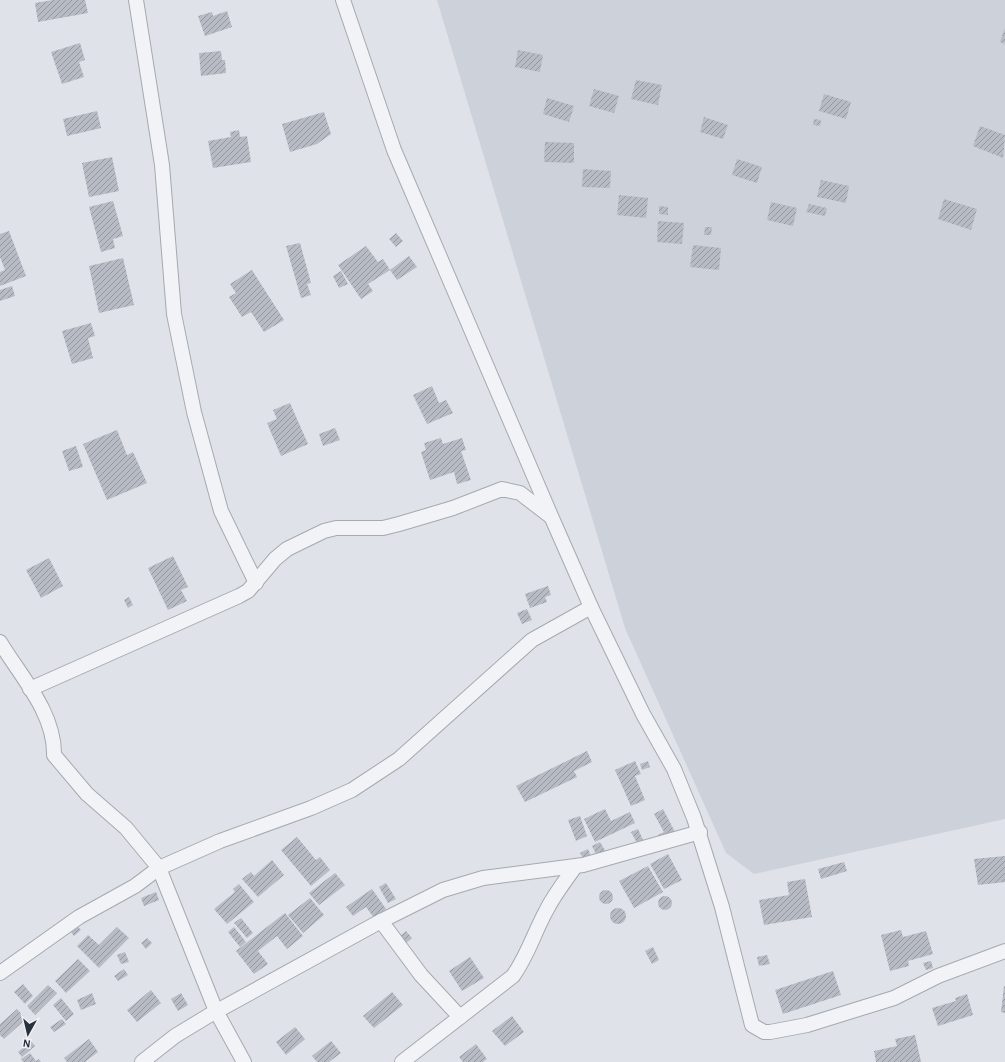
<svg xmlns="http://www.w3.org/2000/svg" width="1005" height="1062" viewBox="0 0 1005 1062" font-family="'Alegreya Sans',sans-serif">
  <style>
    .built { fill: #cdd1d9 }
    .building { fill: url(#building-hatch) }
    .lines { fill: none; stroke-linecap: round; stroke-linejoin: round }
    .minor-casing { stroke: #a5a9b2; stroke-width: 16 }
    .minor { stroke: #f2f3f6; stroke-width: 14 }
  </style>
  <defs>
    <pattern id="building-hatch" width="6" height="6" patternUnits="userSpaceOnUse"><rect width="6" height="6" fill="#b7bbc4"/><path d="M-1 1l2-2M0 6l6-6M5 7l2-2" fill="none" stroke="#9598a1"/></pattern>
  </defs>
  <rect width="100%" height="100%" fill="#dfe2e8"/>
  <path class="built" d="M437,0h568v819l-251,55 -28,-21 -101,-225z"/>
  <g class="building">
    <path d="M53,0h32l3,13 -50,9 -3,-19z"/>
    <path d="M227,11l5,16 -27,9 -7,-20 14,-4 1,4z"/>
    <path d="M1005,28v16l-5,-2z"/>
    <path d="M80,43l5,17 -6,2 5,15 -22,7 -11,-32z"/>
    <path d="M518,50l25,5 -3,17 -25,-5z"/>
    <path d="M221,51l1,9h3l1,13 -25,3 -2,-23z"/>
    <path d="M636,80l26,5 -4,20 -27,-6z"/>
    <path d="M594,89l25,7 -5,17 -25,-7z"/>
    <path d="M824,94l27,8 -5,17 -27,-8z"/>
    <path d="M547,98l27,8 -5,16 -26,-8z"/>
    <path d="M97,111l4,17 -34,8 -4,-17z"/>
    <path d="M324,112l7,22 -14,10 -27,8 -8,-28z"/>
    <path d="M704,117l24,8 -5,14 -23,-7z"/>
    <path d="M814,119l7,1 -1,6 -7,-1z"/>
    <path d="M980,126l25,9 -2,23 -30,-12z"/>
    <path d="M239,130l1,7 7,-1 4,26 -38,6 -5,-27 23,-4 -1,-5z"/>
    <path d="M545,142l29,1v20l-30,-1z"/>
    <path d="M112,157l7,34 -30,6 -7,-34z"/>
    <path d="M737,159l25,8 -5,16 -25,-8z"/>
    <path d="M583,169l28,2 -1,17 -28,-1z"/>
    <path d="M821,180l28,6 -3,17 -29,-6z"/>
    <path d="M619,195l29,3 -2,20 -29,-3z"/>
    <path d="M944,199l33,10 -6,21 -33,-11z"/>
    <path d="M113,201l10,35 -10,3 2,9 -14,4 -12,-45z"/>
    <path d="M771,202l26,6 -4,18 -26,-6z"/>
    <path d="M809,204l18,4 -2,8 -19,-4z"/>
    <path d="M659,206l9,1v8l-9,-1z"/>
    <path d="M658,221l26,2 -2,21 -25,-2z"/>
    <path d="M705,227h7l-1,8h-7z"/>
    <path d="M9,231l17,45 -26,10v-14l5,-2 -5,-13v-23z"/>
    <path d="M396,233l7,8 -7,6 -7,-8z"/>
    <path d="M300,243l11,40 -4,1 4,11 -10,3 -15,-52z"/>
    <path d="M693,245l28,3 -2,22 -29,-3z"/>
    <path d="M366,246l12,16 5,-3 7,11 -22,14 5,7 -12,8 -23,-34z"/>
    <path d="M409,256l8,11 -20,13 -7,-10z"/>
    <path d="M123,258l11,47 -35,8 -10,-47z"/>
    <path d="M252,270l32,50 -20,12 -13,-20 -9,5 -13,-20 7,-4 -6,-9z"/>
    <path d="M341,271l7,13 -9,4 -6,-12z"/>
    <path d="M12,286l3,10 -15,5v-11z"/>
    <path d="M91,323l4,13 -7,2 5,20 -21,6 -10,-33z"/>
    <path d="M432,386l7,17 7,-3 7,13 -26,11 -14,-29z"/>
    <path d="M290,403l18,41 -27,12 -14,-33 10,-4 -4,-9z"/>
    <path d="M335,428l5,12 -17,6 -4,-12z"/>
    <path d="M117,430l10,25 6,-3 14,31 -40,17 -24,-56z"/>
    <path d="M441,438l2,6 19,-6 4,12 -5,1 10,29 -14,4 -3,-12 -24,8 -9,-28 5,-2 -2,-7z"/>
    <path d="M76,446l7,21 -14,4 -7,-20z"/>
    <path d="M173,556l15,31 -7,3 6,11 -19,9 -20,-42z"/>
    <path d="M49,558l14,28 -22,12 -15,-28z"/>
    <path d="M548,586l3,9 -6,2 2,5 -17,6 -5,-14z"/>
    <path d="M129,597l4,8 -5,3 -4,-8z"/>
    <path d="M527,609l5,11 -10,4 -5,-11z"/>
    <path d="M587,751l5,11 -18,9 3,6 -52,25 -9,-16z"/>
    <path d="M635,761l6,13 -6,2 10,24 -14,6 -16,-36z"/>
    <path d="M648,761l2,6 -8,3 -2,-6z"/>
    <path d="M605,809l6,12 19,-9 5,11 -40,19 -11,-23z"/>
    <path d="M663,809l12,23 -15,8 -2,-5 6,-3 -10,-18z"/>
    <path d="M580,816l7,20 -11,5 -8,-21z"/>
    <path d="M638,829l5,11 -6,3 -6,-11z"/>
    <path d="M297,837l19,23 4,-3 10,13 -19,16 -30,-36z"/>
    <path d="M600,842l7,12 -9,4 -6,-12z"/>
    <path d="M588,849l4,10 -7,3 -5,-9z"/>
    <path d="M668,854l14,26 -18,9 -14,-25z"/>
    <path d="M1005,856v26l-27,3 -4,-26z"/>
    <path d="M272,860l12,15 -26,22 -16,-18 9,-7 3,4z"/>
    <path d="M844,862l3,9 -26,8 -3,-10z"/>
    <path d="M648,866l15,26 -29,16 -15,-27z"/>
    <path d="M335,873l10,12 -26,20 -10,-12z"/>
    <path d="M805,879l7,38 -48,8 -5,-25 30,-5 -2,-13z"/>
    <path d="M386,883l10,16 -8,4 -9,-16z"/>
    <path d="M239,884l15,18 -27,22 -13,-15 21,-17 -2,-3z"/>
    <path d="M372,889l14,20 -12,9 -8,-11 -13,9 -7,-9z"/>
    <circle cx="606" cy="897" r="7"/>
    <path d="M156,892l3,8 -15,6 -3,-8z"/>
    <circle cx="665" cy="903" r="7"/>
    <path d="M310,898l14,17 -21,18 -15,-18z"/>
    <circle cx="618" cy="916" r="8"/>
    <path d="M285,913l18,23 -16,13 -10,-13 -19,15 10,13 -14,10 -18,-23z"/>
    <path d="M241,918l12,15 -6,5 -13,-15z"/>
    <path d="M77,926l4,4 -7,6 -3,-4z"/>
    <path d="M117,927l12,11 -30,30 -22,-22 11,-11 11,10z"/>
    <path d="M234,927l12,15 -6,5 -12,-15z"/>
    <path d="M901,930l2,7 23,-6 7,23 -25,7 1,5 -19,5 -9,-36z"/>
    <path d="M406,931l6,7 -7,6 -6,-7z"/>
    <path d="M147,938l5,5 -6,6 -5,-6z"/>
    <path d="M653,947l6,13 -7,4 -7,-13z"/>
    <path d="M125,952l4,10 -8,2 -4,-9z"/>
    <path d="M767,955l3,9 -11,2 -2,-9z"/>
    <path d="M470,957l14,21 -22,13 -13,-20z"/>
    <path d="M78,959l12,12 -24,22 -11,-12z"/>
    <path d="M931,961l2,7 -7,2 -3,-7z"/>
    <path d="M124,969l4,6 -10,6 -4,-5z"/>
    <path d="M833,971l8,24 -58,19 -8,-24z"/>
    <path d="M23,984l10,12 -8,8 -11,-12z"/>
    <path d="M48,985l9,8 -22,22 -8,-9z"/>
    <path d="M1004,986h1v27l-4,-1z"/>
    <path d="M151,990l10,13 -24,19 -10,-12z"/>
    <path d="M392,992l11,13 -29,23 -11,-12z"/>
    <path d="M92,993l4,11 -15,6 -4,-10z"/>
    <path d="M181,993l7,12 -10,6 -7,-12z"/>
    <path d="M967,994l6,21 -35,11 -6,-18 24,-7 -1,-3z"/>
    <path d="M61,998l13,16 -8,7 -13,-16z"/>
    <path d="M17,1009l9,10 -22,20 -4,-4v-11z"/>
    <path d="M512,1016l12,16 -19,14 -13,-15z"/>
    <path d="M62,1019l4,5 -12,8 -4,-5z"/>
    <path d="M295,1027l10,12 -19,16 -10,-13z"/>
    <path d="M915,1035l6,27h-45l-2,-11 23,-5 -2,-7z"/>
    <path d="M89,1039l9,13 -13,10h-18l-3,-4z"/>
    <path d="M31,1041l4,5 -13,11 -4,-5z"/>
    <path d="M331,1041l10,12 -12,9h-12l-5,-6z"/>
    <path d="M476,1044l11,15 -4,3h-20l-4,-5z"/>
    <path d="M30,1053l6,8 3,-2 2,3h-18l-2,-3z"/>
  </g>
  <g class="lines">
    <g class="minor-casing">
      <g id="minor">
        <path d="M136,0l26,165 12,149 20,98 27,99 35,72"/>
        <path d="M343,0l51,150 157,366 40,91 52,107 31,55 20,49 28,89 30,118 12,7h6l37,-7 87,-27 44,-22 67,-25"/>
        <path d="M0,642c21,35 55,71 54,113l33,39 39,34 33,40 57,143 28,51"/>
        <path d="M30,689l209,-93 9,-5 27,-32 12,-10 37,-18 12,-3h47l16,-4 54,-16 49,-19 18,4 30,23"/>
        <path d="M381,921l40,54 39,42"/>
        <path d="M0,973l79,-56 56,-31 24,-18 61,-27 91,-33 41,-18 47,-31 133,-119 59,-33"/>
        <path d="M142,1062l33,-26 33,-20 173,-95 62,-31 40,-12 100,-13 117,-33"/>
        <path d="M402,1062l111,-86c15,-21 21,-43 33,-65 8,-16 19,-30 29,-44"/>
      </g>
    </g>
    <use href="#minor" class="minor"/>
  </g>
  <g transform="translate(28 1034) rotate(188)" stroke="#eff1f5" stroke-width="3" paint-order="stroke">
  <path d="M0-3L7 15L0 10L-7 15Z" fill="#29303e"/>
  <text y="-6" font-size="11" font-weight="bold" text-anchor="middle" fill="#29303e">N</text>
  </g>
</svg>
